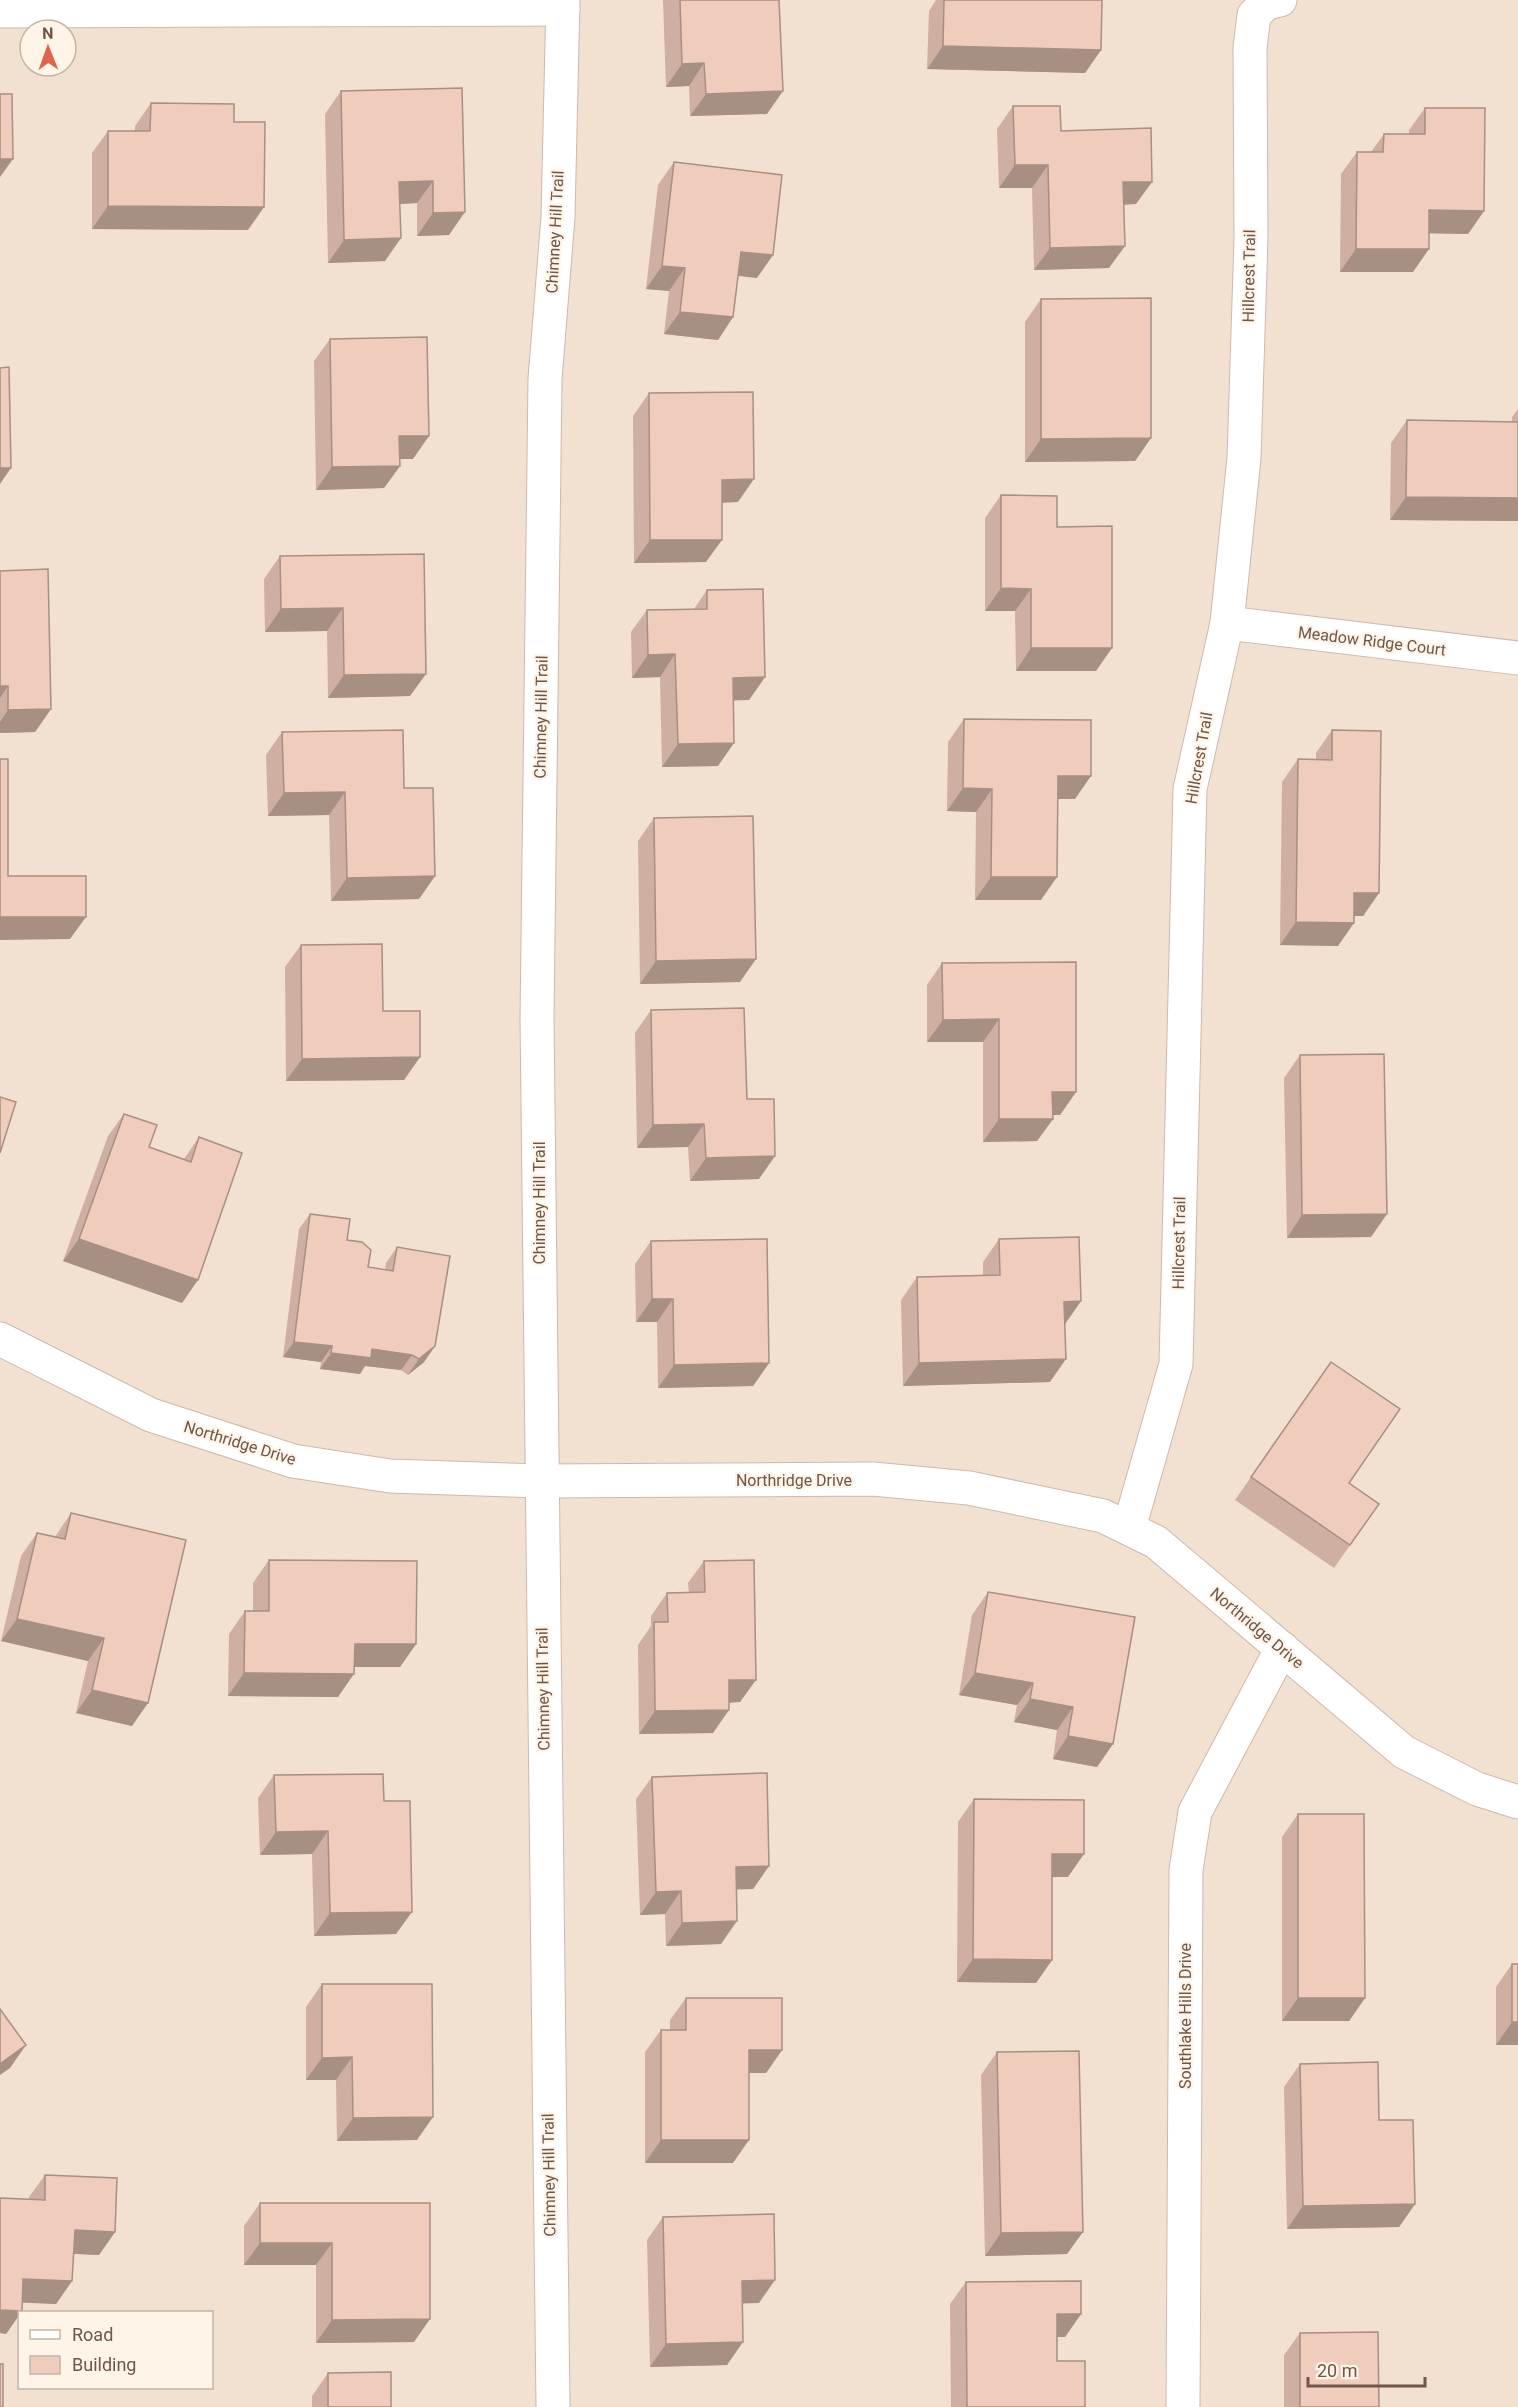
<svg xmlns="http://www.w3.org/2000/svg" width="1518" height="2407" viewBox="0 0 1518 2407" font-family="Roboto,sans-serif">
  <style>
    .residential { fill: #f2e1d0; fill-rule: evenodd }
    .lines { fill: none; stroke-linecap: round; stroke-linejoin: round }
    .minor-casing { stroke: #cdb9ac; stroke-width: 35 }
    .minor { stroke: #fff; stroke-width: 33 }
    .wall { fill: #ceafa1 }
    .shaded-wall { fill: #a78f83 }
    .building { fill: #efccbb; stroke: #a78f83; stroke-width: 1.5 }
    .labels { text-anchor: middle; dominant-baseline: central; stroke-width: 4.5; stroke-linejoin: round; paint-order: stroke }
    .street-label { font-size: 16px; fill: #70554a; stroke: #fef4e7 }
  </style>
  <rect width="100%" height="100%" fill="#fbefe1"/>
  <path class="residential" d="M0,0h1518v2407h-1518zM30,30h36v36h-36zM20,2312h192v76h-192z"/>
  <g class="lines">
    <g class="minor-casing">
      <g id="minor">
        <path d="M0,11l563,-2"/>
        <path d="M1227,623l291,35"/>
        <path d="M0,1339l151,76 142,46 97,15 151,5 332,-2 96,9 134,28 53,26 248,210 73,37 41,13"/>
        <path d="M1129,1528l47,-164 14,-575 37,-166 17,-165 7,-219 -1,-191 4,-33 13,-12 13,-3"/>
        <path d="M553,2407l-16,-1389 8,-639 13,-162 5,-217"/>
        <path d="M1183,2407l3,-537 9,-58 87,-164"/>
      </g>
    </g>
    <use href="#minor" class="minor"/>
  </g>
  <g class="wall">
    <path d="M663,0h116l-12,114 -77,2 -1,-30 -23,1z"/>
    <path d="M936,0h166l-1,50 -16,23 -158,-4 2,-58z"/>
    <path d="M462,88l-13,147 -32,1v-33l-17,1 -15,57 -57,2 -3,-149 16,-23z"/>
    <path d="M151,103l83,19 14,108 -156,-1v-76l16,-22h27v-5z"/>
    <path d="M1013,106l48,25 75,73 -12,1 -15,63 -75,2 -2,-82h-33l-2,-59z"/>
    <path d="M1425,108l59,103 -16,23 -39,-1 -16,39h-73l1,-98 16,-22h14l13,-18h25v-4z"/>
    <path d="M674,162l83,116 -19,-2 -5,41 -15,23 -54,-6 5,-43 -23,-2 12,-104z"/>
    <path d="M1041,299l110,139 -16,23 -110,1v-140z"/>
    <path d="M330,339l83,120h-14l1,7 -16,22 -68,2 -2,-129z"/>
    <path d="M649,393l89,109 -16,1 -16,59 -72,1 -1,-147z"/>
    <path d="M1518,409v112l-128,-1 1,-77 16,-23 105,2v-5z"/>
    <path d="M1001,495l56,32 39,144h-80l-1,-60h-30v-93z"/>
    <path d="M424,554l-14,142 -82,2 -1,-67 -62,1 -1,-53 16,-23z"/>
    <path d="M0,571l51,138 -16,23 -35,1z"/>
    <path d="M707,590l58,87 -16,23h-15l-16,66 -56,1 -2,-90 -28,1 -1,-46 16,-22 47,-1z"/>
    <path d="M964,719l111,80h-17l-17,101h-66l1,-88 -29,-1 1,-69z"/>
    <path d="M1332,730l47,163 -16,23h-9l-16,30 -58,-1 2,-163 16,-23 18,1v-7z"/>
    <path d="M282,732l122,56 31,88 -16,23 -88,2 -2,-86 -61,1 -2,-61z"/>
    <path d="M654,818l86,164 -100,2 -2,-143z"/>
    <path d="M301,945l82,66 37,46 -16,23 -118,1 -1,-114z"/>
    <path d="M942,963l134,129 -16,23h-7v4l-16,22 -54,1v-100h-56v-57z"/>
    <path d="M651,1010l96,89 12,80 -69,2 -2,-34 -51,1 -2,-115z"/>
    <path d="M1300,1055l71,182 -84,1 -3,-160z"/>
    <path d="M124,1114l25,33 35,12 15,-22 -17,166 -119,-42 45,-125z"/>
    <path d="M310,1214l37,26 21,27 17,3 1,-7 11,-16 38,99 -11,16 -16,13 -7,-5 -36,-4 -5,8 -40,-5 1,-7 -38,-5 16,-128z"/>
    <path d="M999,1239l82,62 -16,23 -15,58 -147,4 -2,-86 16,-23 66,-2v-13z"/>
    <path d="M651,1241l118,122 -16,23 -95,2 -1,-66h-21l-1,-58z"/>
    <path d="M1331,1362l18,121 30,21 -45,64 -99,-68z"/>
    <path d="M71,1513l61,213 -56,-13 12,-52 -87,-20 20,-85 16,-23 18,4z"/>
    <path d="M269,1560l147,84 -16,23h-46l-16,30 -110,-1 1,-62 16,-23h8v-28z"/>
    <path d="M704,1561l36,141 -11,1 -16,30 -74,1 -1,-89 13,-19v-10l16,-23h22l-1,-10z"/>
    <path d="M988,1592l125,152 -16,23 -44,-8 4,-29 -43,-8 3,-17 -58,-10 13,-80z"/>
    <path d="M274,1775l110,26 12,133 -82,2 -2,-82 -52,1 -2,-57z"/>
    <path d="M652,1777l117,89 -16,23h-16l-16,55 -55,2 -1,-32 -25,1 -4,-116z"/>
    <path d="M974,1799l94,78h-16v83l-16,23 -79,-1 1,-160z"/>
    <path d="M1298,1814l67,184 -16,23h-67v-184z"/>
    <path d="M1512,1964l6,81h-22v-58z"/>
    <path d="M322,1984l95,156 -80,1 -1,-61h-30v-73z"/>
    <path d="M686,1998l96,52 -16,23h-17l-16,90h-88v-111l16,-22h9v-10z"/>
    <path d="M997,2052l70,202 -82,2 -4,-181z"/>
    <path d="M1300,2064l79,56 36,84 -16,23 -112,2 -3,-142z"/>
    <path d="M45,2175l70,57 -16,23 -25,-1 -2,27 -16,23 -34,-2v9l-2,2 -14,21 -6,-1v-135l29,1v-2z"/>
    <path d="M260,2203h170l-16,139 -98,1v-78h-72v-39z"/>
    <path d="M663,2217l96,86h-17l-15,62 -77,2 -3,-127z"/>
    <path d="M966,2282l115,32 -16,23h-8v24l28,46h-134l-1,-103z"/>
    <path d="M1300,2333l79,74h-95v-52z"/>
    <path d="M328,2373l63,34h-79v-11z"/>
  </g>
  <g class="shaded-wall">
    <path d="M943,46l158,4 -16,23 -158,-4z"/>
    <path d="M704,63l-15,23 -23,1 16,-23z"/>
    <path d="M783,91l-16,23 -77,2 16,-22z"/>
    <path d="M0,159h13l-13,18z"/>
    <path d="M1015,165h33l-16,23h-33z"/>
    <path d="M433,181l-16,22 -34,2 16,-23z"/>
    <path d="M1123,182h29l-16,22 -29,1z"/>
    <path d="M108,206l156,1 -16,23 -156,-1z"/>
    <path d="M1429,210l55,1 -16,23 -55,-1z"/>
    <path d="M465,212l-16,23 -32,1 16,-23z"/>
    <path d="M401,238l-16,23 -57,2 16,-23z"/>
    <path d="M1125,246l-16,22 -75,2 16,-22z"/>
    <path d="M1356,249h73l-16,23h-73z"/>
    <path d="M741,252l32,3 -16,23 -32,-4z"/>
    <path d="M662,266l23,2 -16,23 -23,-2z"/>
    <path d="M680,312l53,5 -15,23 -54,-6z"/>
    <path d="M399,436h30l-16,23h-30z"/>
    <path d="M1151,438l-16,23 -110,1 16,-23z"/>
    <path d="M400,466l-16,22 -68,2 16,-23z"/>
    <path d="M0,468h11l-11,16z"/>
    <path d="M754,479l-16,23 -32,1 16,-23z"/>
    <path d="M1406,497l112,1v23l-128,-1z"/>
    <path d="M650,540h72l-16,22 -72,1z"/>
    <path d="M1001,588l30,1 -16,22h-30z"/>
    <path d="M343,608l-16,23 -62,1 16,-23z"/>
    <path d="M1031,648h81l-16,23h-80z"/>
    <path d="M675,654l-15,23 -28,1 16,-23z"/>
    <path d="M426,674l-16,22 -82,2 16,-23z"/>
    <path d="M765,677l-16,23 -32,1 16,-23z"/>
    <path d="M0,686h8l-8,12z"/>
    <path d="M51,709l-16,23 -35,1v-11l8,-12z"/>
    <path d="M734,743l-16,23 -56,1 16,-23z"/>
    <path d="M1058,776h33l-16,23h-33z"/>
    <path d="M963,788l29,1 -16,23 -29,-1z"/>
    <path d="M345,792l-16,23 -61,1 16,-23z"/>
    <path d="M435,876l-16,23 -88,2 16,-23z"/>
    <path d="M991,877h66l-16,23h-66z"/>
    <path d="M1354,893h25l-16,23h-25z"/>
    <path d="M0,917h86l-16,22 -70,1z"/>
    <path d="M1296,922l58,1 -16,23 -58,-1z"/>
    <path d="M756,959l-16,23 -100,2 16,-23z"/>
    <path d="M999,1019l-16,23h-56l16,-22z"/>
    <path d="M420,1057l-16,23 -118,1 16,-22z"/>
    <path d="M1052,1092h24l-16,23h-24z"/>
    <path d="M999,1119h54l-16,22 -54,1z"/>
    <path d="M704,1124l-16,23 -51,1 16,-23z"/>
    <path d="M775,1156l-16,23 -69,2 16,-23z"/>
    <path d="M1387,1214l-16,23 -84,1 15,-23z"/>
    <path d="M79,1239l119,41 -16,23 -119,-42z"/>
    <path d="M652,1299h21l-16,23h-21z"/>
    <path d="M1081,1301l-16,23 -1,-22z"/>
    <path d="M294,1342l38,4 -11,16 -38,-5z"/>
    <path d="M435,1346l-11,16 -16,13 11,-16z"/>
    <path d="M372,1349l40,6 -11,15 -36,-4 -5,8 -40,-5 11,-16z"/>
    <path d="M1066,1359l-16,23 -147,4 16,-23z"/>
    <path d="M769,1363l-16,23 -95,2 16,-23z"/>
    <path d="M17,1619l87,19 -16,23 -87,-20z"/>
    <path d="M355,1644h61l-16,23h-61z"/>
    <path d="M244,1673l110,1 -16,23 -110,-1z"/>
    <path d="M975,1673l58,10 -16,22 -58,-10z"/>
    <path d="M729,1680h27l-16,22 -27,1z"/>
    <path d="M92,1690l56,13 -16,23 -56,-13z"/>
    <path d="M1030,1699l43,8 -16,23 -43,-8z"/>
    <path d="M729,1710l-16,23 -74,1 16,-23z"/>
    <path d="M1068,1736l45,8 -16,23 -44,-8z"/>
    <path d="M328,1831l-16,23 -52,1 16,-23z"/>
    <path d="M1052,1854h32l-16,23h-32z"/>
    <path d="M769,1866l-16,23 -33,1 16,-23z"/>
    <path d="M681,1891l-16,23 -25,1 16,-23z"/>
    <path d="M412,1912l-16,22 -82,2 16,-23z"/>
    <path d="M737,1921l-16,23 -55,2 16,-23z"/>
    <path d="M973,1959l79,1 -16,23 -79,-1z"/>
    <path d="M1298,1998h67l-16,23h-67z"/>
    <path d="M1512,2022h6v23h-22z"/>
    <path d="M26,2045l-16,23 -10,7v-11z"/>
    <path d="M749,2050h33l-16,23h-33z"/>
    <path d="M352,2057l-16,23h-30l16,-22z"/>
    <path d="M433,2117l-16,23 -80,1 16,-23z"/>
    <path d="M661,2140h88l-16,23h-88z"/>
    <path d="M1415,2204l-16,23 -112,2 16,-23z"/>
    <path d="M75,2230l40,2 -16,23 -40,-2z"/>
    <path d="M1083,2232l-16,22 -82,2 16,-23z"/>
    <path d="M260,2243h72l-16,22h-72z"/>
    <path d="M23,2279l49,2 -16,23 -49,-2z"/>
    <path d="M775,2280l-16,23 -33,1 16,-23z"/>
    <path d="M0,2310l22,1 -2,2v1l-14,20 -6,-1z"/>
    <path d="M1057,2314h24l-16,23h-24z"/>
    <path d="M430,2319l-16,23 -98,1 16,-23z"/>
    <path d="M743,2342l-16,23 -77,2 16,-23z"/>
  </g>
  <g class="building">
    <path d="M680,0h99l4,91 -77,3 -2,-31 -22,1z"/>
    <path d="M944,0h158l-1,50 -158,-4z"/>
    <path d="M462,88l3,124 -32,1v-32l-34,1 2,56 -57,2 -3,-149z"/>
    <path d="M0,94h12l1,65h-13z"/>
    <path d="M151,103l83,1v18h31l-1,85 -156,-1v-75h42z"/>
    <path d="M1013,106h47l1,25 90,-3 1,54h-29l2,64 -75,2 -2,-83h-33z"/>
    <path d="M1425,108h60l-1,103 -55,-1v39h-73l1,-97h26l1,-18h41z"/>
    <path d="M674,162l108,13 -9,80 -32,-3 -8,65 -53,-5 5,-44 -23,-2z"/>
    <path d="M1151,298v140l-110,1v-140z"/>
    <path d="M427,337l2,99h-30l1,30 -68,1 -2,-128z"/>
    <path d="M9,367l2,101h-11v-100z"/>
    <path d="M753,392l1,87 -32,1v60h-72l-1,-147z"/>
    <path d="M1407,420l111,2v76l-112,-1z"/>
    <path d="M1001,495l56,1v31l55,-1v122h-81v-59l-30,-1z"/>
    <path d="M424,554l2,120 -82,1 -1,-67 -62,1 -1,-53z"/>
    <path d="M48,569l3,140 -43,1v-24h-8v-115z"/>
    <path d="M763,589l2,88 -32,1 1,65 -56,1 -3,-90 -27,1 -1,-45 60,-1v-19z"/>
    <path d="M964,719l127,1v56h-33l-1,101h-66l1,-88 -29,-1z"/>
    <path d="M403,730l1,58h29l2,88 -88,2 -2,-86 -61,1 -2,-61z"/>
    <path d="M1332,730l49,1 -2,162h-25v30l-58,-1 2,-163 34,1z"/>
    <path d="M0,759h8v117h78v41h-86z"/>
    <path d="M753,816l3,143 -100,2 -2,-143z"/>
    <path d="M382,944l1,67h37v46l-118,2 -1,-114z"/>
    <path d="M1076,962v130h-24l1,27h-54v-100l-56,1 -1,-57z"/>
    <path d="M744,1008l3,91h27l1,57 -69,2 -2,-34 -51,1 -2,-115z"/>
    <path d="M1384,1054l3,160 -85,1 -2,-160z"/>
    <path d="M0,1097l16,5 -16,51z"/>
    <path d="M124,1114l33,11 -8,22 42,15 8,-25 43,16 -44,127 -119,-41z"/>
    <path d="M310,1214l40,5 -3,21 15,2 9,8 -3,17 25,4 4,-24 53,9 -15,90 -16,13 -7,-4 -40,-6 -1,9 -40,-5 1,-7 -38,-4z"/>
    <path d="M1079,1237l2,64 -17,1 2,57 -147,4 -2,-86 83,-2 -1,-36z"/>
    <path d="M767,1239l2,124 -95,2 -1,-66h-21l-1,-58z"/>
    <path d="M1331,1362l69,47 -51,74 30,21 -29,41 -99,-68z"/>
    <path d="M71,1513l115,27 -38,163 -56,-13 12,-52 -87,-19 20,-86 28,6z"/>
    <path d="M269,1560l148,1 -1,83h-61l-1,30 -110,-1 1,-62h24z"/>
    <path d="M754,1560l2,120h-27v30l-74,1 -1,-89h14l-1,-29 38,-1 -1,-31z"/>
    <path d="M988,1592l147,25 -22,127 -45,-8 5,-29 -43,-8 3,-16 -58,-10z"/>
    <path d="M767,1773l2,93 -33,1 1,54 -55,2 -1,-32 -25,1 -4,-115z"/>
    <path d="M383,1774l1,27h26l2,111 -82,1 -2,-82 -52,1 -2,-57z"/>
    <path d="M974,1799l110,1v54h-32v106l-79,-1z"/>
    <path d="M1298,1814h66l1,184h-67z"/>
    <rect x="1512" y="1964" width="6" height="58"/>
    <path d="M322,1984h110l1,133 -80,1 -1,-61 -30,1z"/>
    <path d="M686,1998h96v52h-33v90h-88v-110h25z"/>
    <path d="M0,2009l26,36 -26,19z"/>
    <path d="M1079,2051l4,181 -82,1 -4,-181z"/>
    <path d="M1378,2062l1,58h34l2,84 -112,2 -3,-142z"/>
    <path d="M45,2175l72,3 -2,54 -40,-2 -3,51 -49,-2 -1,32 -22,-1v-112l45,2z"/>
    <path d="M260,2203h170v116l-98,1v-77h-72z"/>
    <path d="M774,2214l1,66 -33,1 1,61 -77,2 -3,-127z"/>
    <path d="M1081,2281v33h-24v47h28v46h-118l-1,-125z"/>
    <path d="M1378,2332l1,75h-79v-74z"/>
    <rect x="0" y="2364" width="3" height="43"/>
    <path d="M391,2372v35h-63v-34z"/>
  </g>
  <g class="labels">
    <g class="street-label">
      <text transform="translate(555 232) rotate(-87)">Chimney Hill Trail</text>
      <text transform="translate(1249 276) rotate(-89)">Hillcrest Trail</text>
      <text transform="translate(1372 641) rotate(7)">Meadow Ridge Court</text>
      <text transform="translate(541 717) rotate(-89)">Chimney Hill Trail</text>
      <text transform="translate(1199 758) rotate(-80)">Hillcrest Trail</text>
      <text transform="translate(539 1203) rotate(-90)">Chimney Hill Trail</text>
      <text transform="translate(1179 1243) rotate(-89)">Hillcrest Trail</text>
      <text transform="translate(240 1443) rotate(17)">Northridge Drive</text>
      <text x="794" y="1480">Northridge Drive</text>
      <text transform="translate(1257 1628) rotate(40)">Northridge Drive</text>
      <text transform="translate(543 1689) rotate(-91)">Chimney Hill Trail</text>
      <text transform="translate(1185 2016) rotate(-90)">Southlake Hills Drive</text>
      <text transform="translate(549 2175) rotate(-91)">Chimney Hill Trail</text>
    </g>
  </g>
  <rect x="18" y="2311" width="195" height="78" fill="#fef4e7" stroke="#c5b4a8" stroke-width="1.5"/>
  <rect x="30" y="2330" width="30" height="9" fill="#ffffff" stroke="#c5b4a8" stroke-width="1.5"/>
  <text x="72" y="2341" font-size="18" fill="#70554a">Road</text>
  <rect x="30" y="2356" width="30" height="18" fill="#efccbb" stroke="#c5b4a8" stroke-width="1.5"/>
  <text x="72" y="2371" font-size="18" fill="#70554a">Building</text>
  <g transform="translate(48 48) rotate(359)"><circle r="28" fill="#fef4e7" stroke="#c5b4a8" stroke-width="1.5"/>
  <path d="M0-4.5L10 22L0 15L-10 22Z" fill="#df644c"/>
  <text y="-9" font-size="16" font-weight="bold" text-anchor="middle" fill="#70554a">N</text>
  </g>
  <path d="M1308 2377v9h117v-9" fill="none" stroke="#70554a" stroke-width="3"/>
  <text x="1317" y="2377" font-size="18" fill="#70554a" stroke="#fef4e7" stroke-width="4.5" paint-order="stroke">20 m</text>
</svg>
